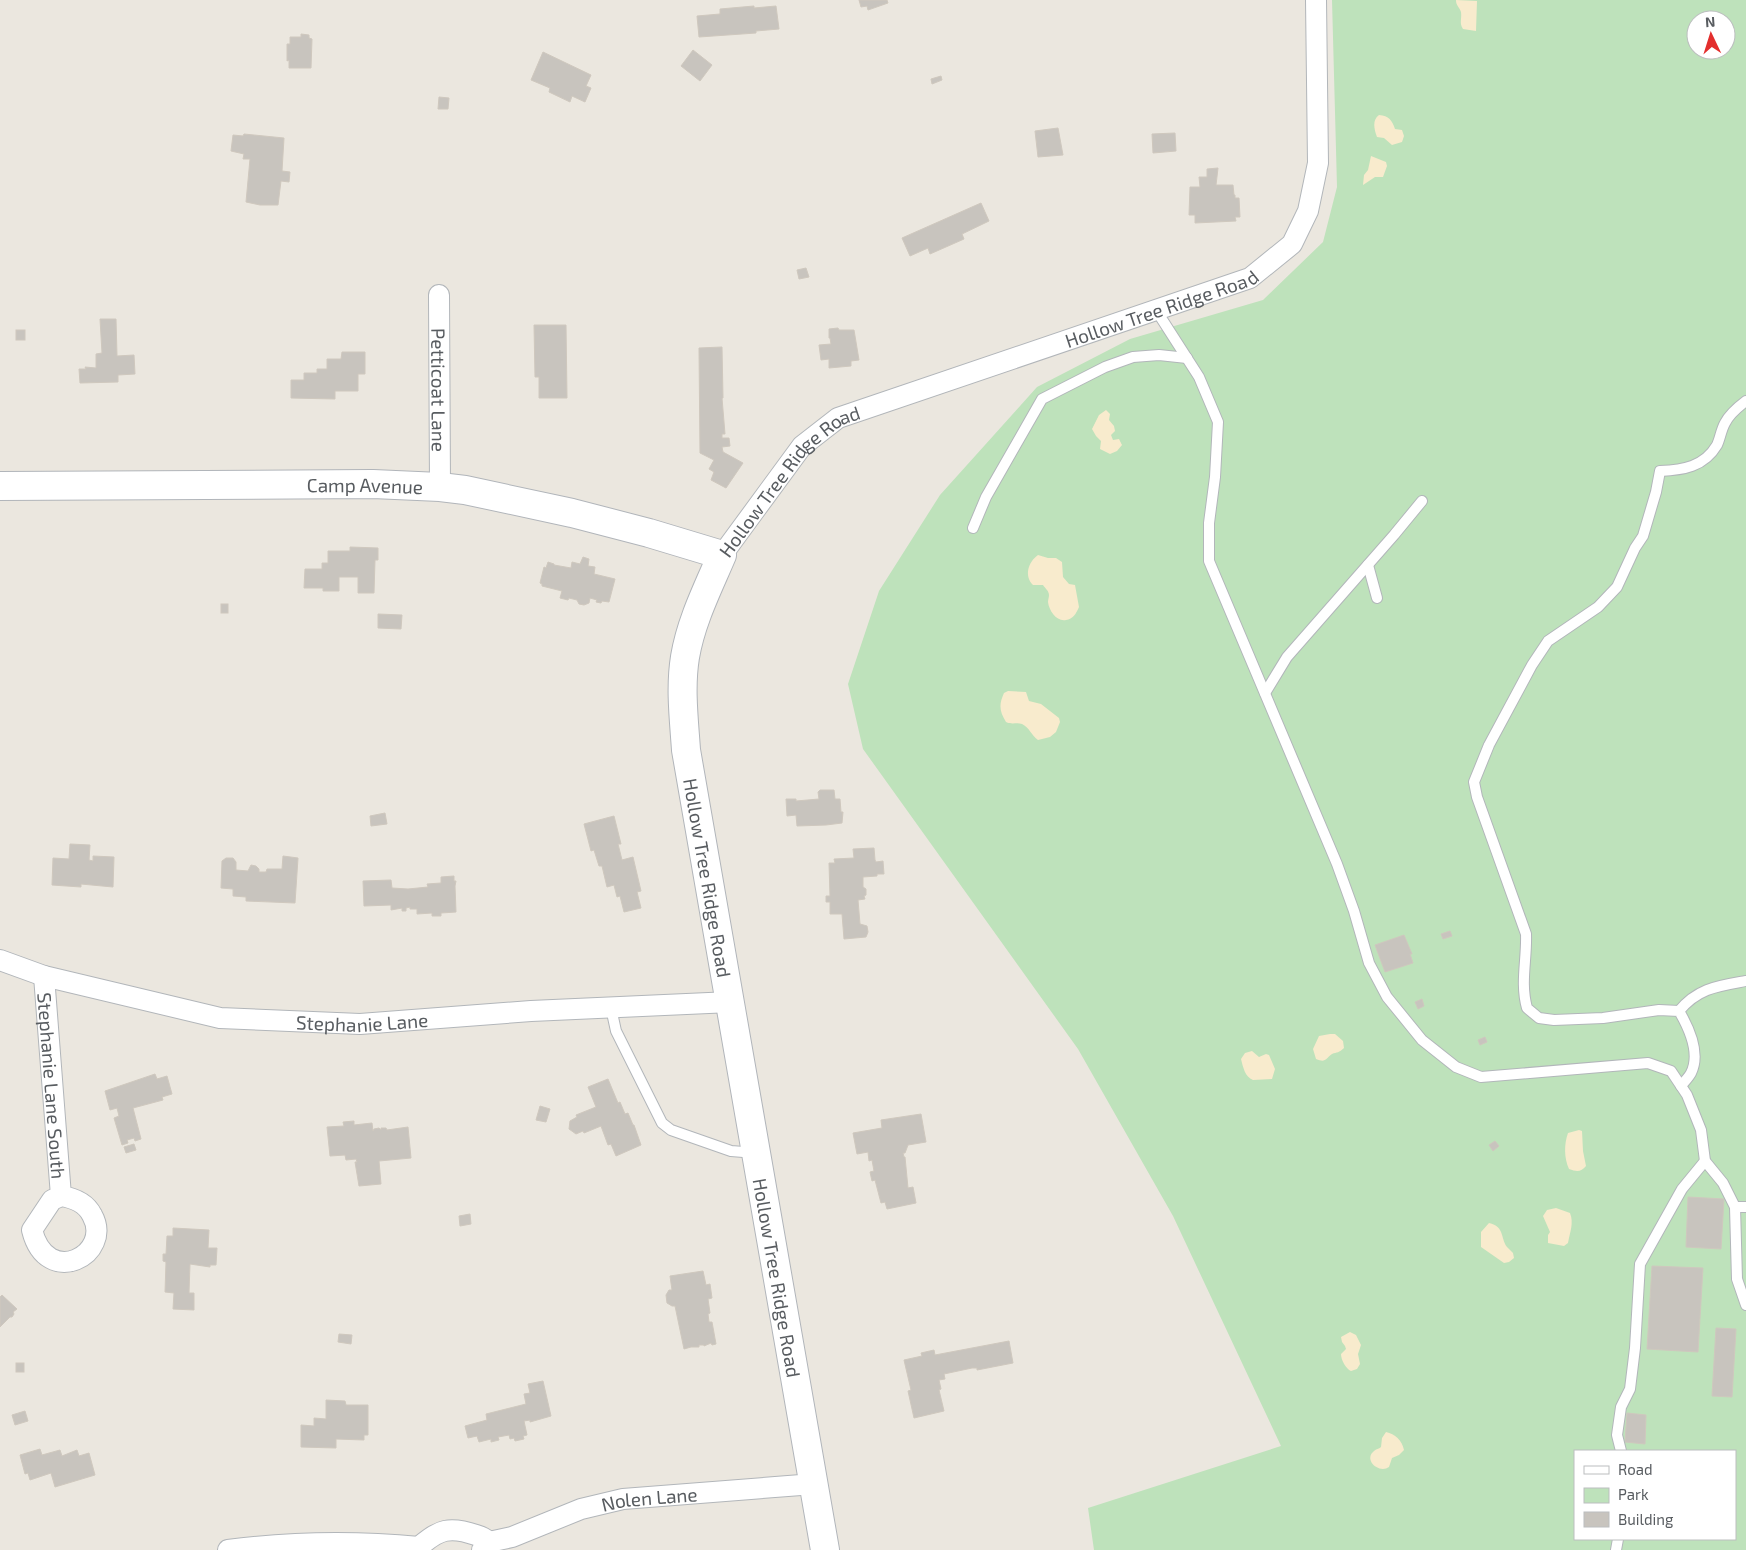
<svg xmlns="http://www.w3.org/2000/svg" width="1746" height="1550" viewBox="0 0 1746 1550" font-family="'Exo 2',sans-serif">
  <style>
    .green { fill: #bee2bb; fill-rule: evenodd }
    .sand { fill: #f8ebcd }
    .building { fill: #c8c4be; stroke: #cfc8be }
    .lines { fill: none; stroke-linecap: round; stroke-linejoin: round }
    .lane-casing { stroke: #b2b6ba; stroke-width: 12 }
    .street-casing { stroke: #b2b6ba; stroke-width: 22 }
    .secondary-casing { stroke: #b1b5ba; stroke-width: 30 }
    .lane { stroke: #fff; stroke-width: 10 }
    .street { stroke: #fff; stroke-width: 20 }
    .secondary { stroke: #fff; stroke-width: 28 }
    .labels { text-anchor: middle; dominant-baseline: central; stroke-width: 4; stroke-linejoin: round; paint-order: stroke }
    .street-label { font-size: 19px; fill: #585c60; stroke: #fff }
  </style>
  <rect width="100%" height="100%" fill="#ebe7df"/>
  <path class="green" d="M1332,0h414v1550h-652l-6,-42 193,-62 -108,-230 -95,-167 -215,-300 -15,-65 31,-93 61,-96 97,-108 93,-48 133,-39 60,-58 14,-55zM1696,20h30v30h-30zM1575,1451h160v88h-160z"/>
  <g class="sand">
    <path d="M1456,0l21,1 -1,30 -13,-2c-4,-6 -1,-10 -2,-17 -2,-6 -5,-6 -5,-12z"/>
    <path d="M1379,115c10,1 13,5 16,14l7,1 2,6 -2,6 -10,3 -8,-7 -7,-1c-3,-8 -5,-17 2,-22z"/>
    <path d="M1371,156l15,6 1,4 -4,11h-8l-12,8 1,-10 4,-5z"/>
    <path d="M1106,410l4,4 -1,6 5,6 1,5 -4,4 2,5 6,-1 3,6 -5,6 -7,3 -10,-5 1,-8 -5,-5 -4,-7 7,-14z"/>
    <path d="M1038,555l10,3h8l6,4 1,15 6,7 6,1 4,22c-3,7 -6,12 -13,13 -9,2 -17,-9 -18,-18 0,-2 1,-5 1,-7 0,-4 -4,-7 -6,-10h-10c-9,-9 -5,-23 5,-30z"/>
    <path d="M1008,691l18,1 3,9 12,3 18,14 1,4 -4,10 -6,5 -12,3c-6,-4 -9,-13 -16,-16 -5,-2 -10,1 -16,-2 -7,-11 -7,-18 -2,-29z"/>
    <path d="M1330,1034h5l8,7 1,7c-5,5 -7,4 -12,6 -7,5 -6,9 -16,5l-3,-10 6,-13z"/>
    <path d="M1252,1051l7,6 7,-3 3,1 6,14 -3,10 -19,1c-8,-3 -10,-13 -12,-21l4,-6z"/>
    <path d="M1579,1130l3,1 1,20 3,15c-5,6 -9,6 -17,3 -5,-11 -5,-25 -1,-36z"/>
    <path d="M1556,1208l14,5c4,10 0,19 -2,30l-4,3 -16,-3v-8l2,-3 -7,-16 4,-6z"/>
    <path d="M1489,1223c16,4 11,14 18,24 2,2 4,4 6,6l1,5 -5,4 -5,1 -23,-16v-15z"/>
    <path d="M1350,1332l6,3 5,10 -3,9 2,10 -3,5 -6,2c-5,-2 -10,-11 -10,-17l5,-5 -1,-3 -3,-4 -1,-5z"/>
    <path d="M1386,1432c9,2 16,8 18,18l-5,5 -7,3 -3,9c-10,7 -26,-7 -15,-16 2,-2 5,-2 7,-4l1,-9z"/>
  </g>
  <g class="building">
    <path d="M859,0h28l1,3 -20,7 -1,-4 -6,1z"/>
    <path d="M754,6v2l22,-2 3,23 -23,2v2l-57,4 -2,-21 23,-2v-5z"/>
    <path d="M301,34l8,1v3l3,1 -1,29h-22v-8l-2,1v-17h3v-7h11z"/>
    <path d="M693,50l19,15 -12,16 -19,-15z"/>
    <path d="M543,52l48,23 -5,11 5,2 -6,14 -13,-6 -2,6 -21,-10 1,-4 -19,-8z"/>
    <path d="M941,76l1,4 -10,4 -1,-5z"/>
    <path d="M439,97l10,1 -1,11h-10z"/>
    <path d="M1058,128l5,27 -25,2 -3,-26z"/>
    <path d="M1175,133l1,18 -23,2 -1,-19z"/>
    <path d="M244,134l40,4 -2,33 8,1 -1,10 -8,-1 -3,24h-18l-14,-3 4,-43h-7l1,-5 -13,-3 2,-16 10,1z"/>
    <path d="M1218,168l-2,17h17l1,10h1v3h4l1,19h-5l1,4 -41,2v-8h-6l1,-28h10l-1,-10h8v-8z"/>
    <path d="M981,203l8,18 -27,13 2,5 -34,15 -2,-6 -18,8 -8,-18z"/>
    <path d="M806,268l3,9 -10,2 -2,-9z"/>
    <path d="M100,319h16l1,37 17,-1 1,19 -17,1v7l-38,1 -1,-14h7l-1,-2 11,1v-14l6,-1z"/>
    <path d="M534,325h32l1,73h-28v-21h-4z"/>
    <path d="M838,328l1,2h15l5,30 -8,1v5l-22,2v-9l-8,1 -2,-15 12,-1 -1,-6h-1v-9z"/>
    <rect x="16" y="330" width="9" height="10"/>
    <path d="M722,347l1,51h-1l3,36h-3v4h7l1,8 -8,1 1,5 20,11 -17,25 -15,-8 3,-8 -5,-3 5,-9 -14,-7 -1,-105z"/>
    <path d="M342,352h23v22h-7v17h-23v8l-44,-1v-18h13v-7h13v-4h10v-10h14z"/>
    <path d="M350,547l28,1v12h-3l-1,33h-16v-16h-19v14h-16v-3h-19l1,-19h17v-6h6v-12h22z"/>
    <path d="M583,557l6,2 -1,7 7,1 -1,7 21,5 -6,23 -7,-1 -1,2 -5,-1 1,-2 -7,-2 -1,5 -5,2 -5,-1 -2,-4 -8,-2 -1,2 -8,-2 2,-7 -20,-5v-2l-2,-1 4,-16 2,1 2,-6 6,2v1l17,3 1,-6 8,2z"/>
    <rect x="221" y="604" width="7" height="9"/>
    <path d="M378,614l24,1 -1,14 -23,-1z"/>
    <path d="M820,790h14l1,9h5l1,13h2l-1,11 -16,2 -29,1 -1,-11 -9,1 -1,-17h10v2l23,-2 -1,-7z"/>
    <path d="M385,813l2,11 -16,2 -1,-10z"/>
    <path d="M614,816l7,28h-3l4,16 11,-3 8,34 -4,1 4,16 -17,4 -4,-16 -3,1 -3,-12 -7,2 -5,-21h-3l-5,-16 -3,1 -7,-27z"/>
    <path d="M70,844l20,1 -1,15 4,1v-5l21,1 -1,30 -32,-3v3l-29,-2 1,-27 16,1z"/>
    <path d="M874,848l1,12 1,2 7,-1 1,13h-7v2l-14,1v10l3,2v6l-2,1 1,3 -7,1 2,24 7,2 1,6 -2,5 -22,2 -2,-25h-12v-12h-4v-6h4l-1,-33h6l-1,-4 20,-1 -1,-9z"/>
    <path d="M283,856l15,2 -3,45 -49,-2v-4l-13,-1v-7l-12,-1 1,-27 4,-3h7l3,4v8l12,1 3,-6 5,1 3,3v3h7l1,-3h15z"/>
    <path d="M454,876v5h2l-1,5 1,26 -15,1v3h-9v-3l-15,1v-5h-7v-2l-4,1v3h-4v-3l-11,2v-5l-27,1 -1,-25 28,-1 1,8 16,1 20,-2 -1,-3 14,-1v-6z"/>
    <path d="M1450,931l2,5 -9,3 -2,-5z"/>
    <path d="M1404,935l8,19h-2l3,9 -28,9 -10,-27z"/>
    <path d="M1422,999l2,7 -6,3 -3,-7z"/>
    <path d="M1485,1037l2,5 -7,3 -2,-5z"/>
    <path d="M155,1074l2,5 10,-3 5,18 -10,3 1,3 -30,8 8,31 -6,2 -1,-3 -7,2 1,3 -6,2 -8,-27 5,-2 -2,-8 -7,2 -5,-19z"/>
    <path d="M608,1079l10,24 2,-1 5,12 3,-1 5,12h1l7,20 -25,11 -5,-12 -3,1 -7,-19 -17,7 -1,-2 -7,3 -7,-5 1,-8 7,-4 -1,-2 20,-8 -8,-20z"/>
    <path d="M540,1106l10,3 -4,13 -10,-2z"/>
    <path d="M921,1114l5,28 -18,3 -3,8h-2l1,4h1l3,31 5,-1 3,16 -29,6 -2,-7 -4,1 -6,-23 -3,1 -2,-9 4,-1 -2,-11 -3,1 -1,-9 -11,2 -4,-21 29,-5 -1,-8z"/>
    <path d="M354,1121v4l18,-2 1,8 1,-2 5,-1 2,2v-2h5l1,2 21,-3 3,31 -32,3 2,23 -22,2 -4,-24h2l-1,-3 -10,1 -1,-5 -15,1 -3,-29 17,-1 -1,-4z"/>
    <path d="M1495,1141l4,5 -6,5 -4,-6z"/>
    <path d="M134,1144l2,6 -10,3 -2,-6z"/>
    <path d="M1688,1197l36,2 -3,50 -35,-2z"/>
    <path d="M470,1214l1,10 -11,2 -1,-10z"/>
    <path d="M173,1228l36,2 -1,18h9l-1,17h-6v2l-20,-3 -1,29h5v17l-21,-1 1,-16 -9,-1 1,-30 -3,-1v-7h3l1,-18h6z"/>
    <path d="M1652,1266l51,2 -5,84 -51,-3z"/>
    <path d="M703,1271l3,14 4,-1 2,14 -4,1 2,14 -2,1 1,8h3l4,22 -4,1 -1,-2 -7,3v-1h-5v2h-8l-7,2 -9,-43h-3l-5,-3 -1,-8 3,-5h3l-2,-14z"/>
    <path d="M2,1295l15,14 -4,3 1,2 -2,3h-2l-10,10v-30z"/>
    <path d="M1716,1328l20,1 -4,68 -20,-1z"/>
    <path d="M339,1334l13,1 -1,9 -13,-2z"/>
    <path d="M1009,1341l4,22 -36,7v-2h-5l-28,6 1,5 -6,1 2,9 -2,1 5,21 -30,7 -6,-27 3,-1 -7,-30 18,-4 -1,-3 13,-3 1,5z"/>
    <rect x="16" y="1363" width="8" height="9"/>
    <path d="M543,1381l8,35 -21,6v-2l-6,1 3,14 -4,1 1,3 -9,2 -1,-3 -4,1 -1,-4 -11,2 1,3 -8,2v-3l-12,3 -2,-6 -9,2 -3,-12 22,-6 -1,-6 40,-10 -2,-10 6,-1 -2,-9z"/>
    <path d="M326,1400l19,1 1,4h22v30h-4v5l-28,-1v9l-35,-1v-22l13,1v-8l12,1z"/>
    <path d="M25,1411l3,10 -13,4 -3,-10z"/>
    <path d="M1627,1413l19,2 -1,29 -20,-2z"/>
    <path d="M40,1449l2,6 18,-5 2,6 15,-6 2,6 10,-3 6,22 -40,12 -4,-14 -21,7 -2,-7 -3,1 -5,-19z"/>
  </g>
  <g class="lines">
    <g class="lane-casing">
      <g id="lane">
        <path d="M1156,310l43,67 19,45 -3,55 -6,46v38l128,303 17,47 15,52 18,34 35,43 34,27 25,10 167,-14 23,8 16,24 14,35 4,31 18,22 12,24 2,72 9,26"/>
        <path d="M973,528l13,-31 56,-98 63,-32 28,-10 26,-2 28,3"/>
        <path d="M1368,565l9,33"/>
        <path d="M1265,693l22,-36 107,-122 28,-34"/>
        <path d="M611,1008l5,23 46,92 9,7 60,21 25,2"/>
        <path d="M1679,1011c19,-23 39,-25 67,-30"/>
        <path d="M1681,1086c3,-4 8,-9 10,-13 10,-20 -2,-45 -12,-62l-20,-1 -56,8 -49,2 -15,-2 -12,-10c-7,-25 0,-49 -1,-74l-49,-137 -3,-15 15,-37 43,-80 16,-24 50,-34 19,-20 18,-39 8,-12 13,-44 4,-21c23,-1 44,-4 57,-26 3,-6 4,-15 8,-22 4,-8 13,-16 21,-22"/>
        <path d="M1735,1207h11"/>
        <path d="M1621,1451l-4,-16 4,-28 9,-18 5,-41 5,-84 42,-75 23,-28"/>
        <path d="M1616,1550l2,-11"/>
      </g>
    </g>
    <g class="street-casing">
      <g id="street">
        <path id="s1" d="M439,295l1,192"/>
        <path id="s2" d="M722,555l80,-109 36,-28 412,-140 42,-34 16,-33 10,-48 -2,-163"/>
        <path id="s3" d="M0,960l44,16 176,42 140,6 171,-13 200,-9"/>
        <path id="s4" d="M44,976l17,220c13,2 25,7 31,19 22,39 -45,75 -60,15l20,-30 9,-4"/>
        <path d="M419,1547c20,-18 31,-21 57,-12 6,2 9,3 13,7"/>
        <path d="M228,1550c62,-8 128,-9 191,-3l1,3"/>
        <path id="s5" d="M482,1550l7,-8 23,-5 69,-28 42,-10 191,-15"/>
      </g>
    </g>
    <g class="secondary-casing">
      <g id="secondary">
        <path id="s6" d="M0,486l373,-2 67,3 25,3 107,23 77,20 73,22c-14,33 -31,66 -37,102 -5,31 -1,63 1,93l139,800"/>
      </g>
    </g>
    <use href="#lane" class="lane"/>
    <use href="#street" class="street"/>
    <use href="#secondary" class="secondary"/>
  </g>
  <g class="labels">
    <g class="street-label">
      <text stroke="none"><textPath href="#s2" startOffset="522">Hollow Tree Ridge Road</textPath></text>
      <text stroke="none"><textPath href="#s1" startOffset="95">Petticoat Lane</textPath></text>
      <text stroke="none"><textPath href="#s6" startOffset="365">Camp Avenue</textPath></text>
      <text stroke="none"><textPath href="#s2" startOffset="102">Hollow Tree Ridge Road</textPath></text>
      <text stroke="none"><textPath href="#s6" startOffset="1062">Hollow Tree Ridge Road</textPath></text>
      <text stroke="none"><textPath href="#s3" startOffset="370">Stephanie Lane</textPath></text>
      <text stroke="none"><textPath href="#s4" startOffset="110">Stephanie Lane South</textPath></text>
      <text stroke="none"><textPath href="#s6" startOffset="1468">Hollow Tree Ridge Road</textPath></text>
      <text stroke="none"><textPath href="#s5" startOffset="178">Nolen Lane</textPath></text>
    </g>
  </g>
  <rect x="1574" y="1450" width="162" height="90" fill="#ffffff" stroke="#bcbebf"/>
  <rect x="1584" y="1466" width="25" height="8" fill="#ffffff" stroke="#bcbebf"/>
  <text x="1618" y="1475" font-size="15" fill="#585c60">Road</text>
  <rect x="1584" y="1488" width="25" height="15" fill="#bee2bb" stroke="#bcbebf"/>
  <text x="1618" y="1500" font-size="15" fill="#585c60">Park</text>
  <rect x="1584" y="1512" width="25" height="15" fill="#c8c4be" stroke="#bcbebf"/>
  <text x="1618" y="1525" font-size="15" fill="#585c60">Building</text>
  <g transform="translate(1711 35) rotate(356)"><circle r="24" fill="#ffffff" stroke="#bcbebf"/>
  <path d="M0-4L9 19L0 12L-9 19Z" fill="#e32e2d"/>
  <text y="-8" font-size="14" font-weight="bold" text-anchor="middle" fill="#585c60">N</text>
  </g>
</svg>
